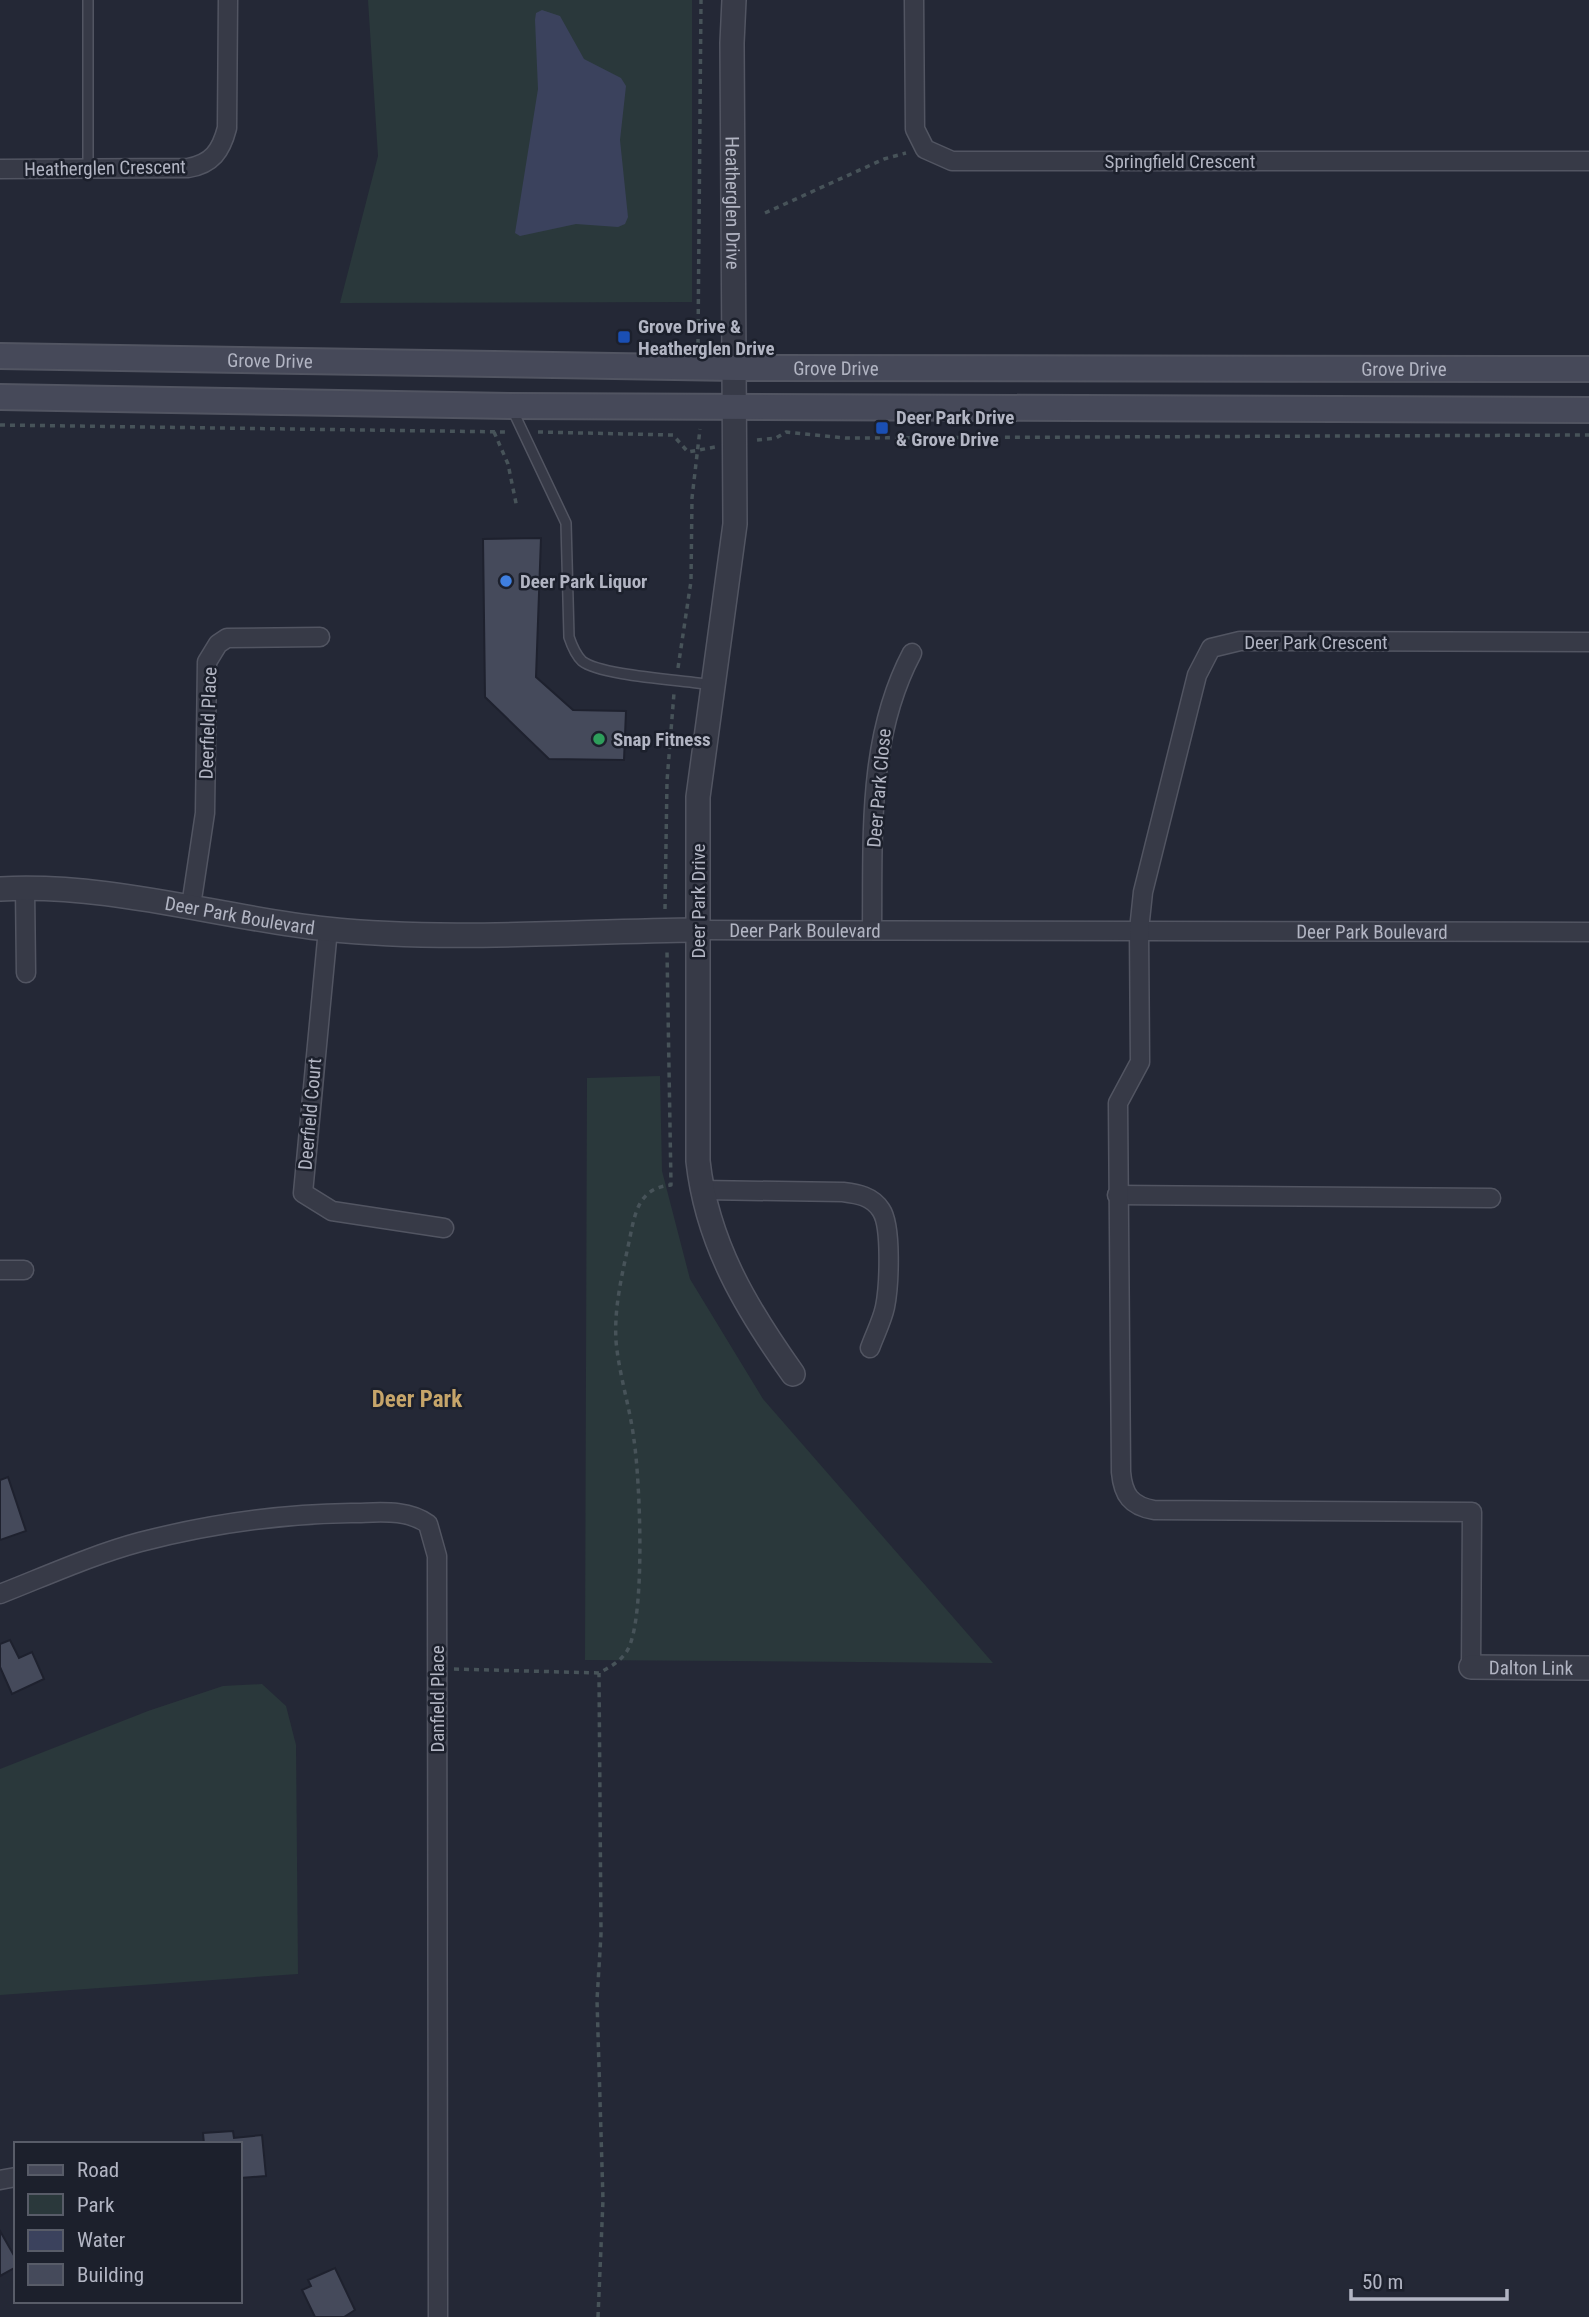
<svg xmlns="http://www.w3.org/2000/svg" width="1589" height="2317" viewBox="0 0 1589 2317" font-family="'Roboto Condensed',sans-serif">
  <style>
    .green { fill: #2a383b }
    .water { fill: #3b425d }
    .building { fill: #454a5b; stroke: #1e212e; stroke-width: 2 }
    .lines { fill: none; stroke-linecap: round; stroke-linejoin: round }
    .service-casing { stroke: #525562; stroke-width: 12 }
    .minor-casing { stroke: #525562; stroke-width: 21 }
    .tertiary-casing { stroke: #525562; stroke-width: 26 }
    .secondary-casing { stroke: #525562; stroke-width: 28 }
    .path { stroke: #475359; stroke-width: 3.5; stroke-dasharray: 5 5; stroke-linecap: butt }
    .service { stroke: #373a47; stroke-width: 9 }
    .minor { stroke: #373a47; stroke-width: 18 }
    .tertiary { stroke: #373a47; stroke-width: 23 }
    .secondary { stroke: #464959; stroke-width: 24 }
    .transit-dot { fill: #1a4fb4; stroke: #1c202c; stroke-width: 2.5 }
    .shop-dot { fill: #3f7fe0; stroke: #1c202c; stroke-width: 2.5 }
    .leisure-dot { fill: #2e9e5b; stroke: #1c202c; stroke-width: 2.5 }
    .labels { text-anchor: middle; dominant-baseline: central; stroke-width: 5; stroke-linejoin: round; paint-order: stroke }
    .street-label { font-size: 19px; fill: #b2b5c3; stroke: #1c202c }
    .poi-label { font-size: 19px; font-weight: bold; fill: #b2b5c3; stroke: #1c202c; text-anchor: start }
    .quarter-label { font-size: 23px; font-weight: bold; fill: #c6a56a; stroke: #1c202c }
  </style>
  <rect width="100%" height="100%" fill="#242836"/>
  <g class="green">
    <path d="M368,0h324v302l-352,1 38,-147z"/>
    <path d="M660,1076l2,95 28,108 73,120 230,264 -408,-3 2,-582z"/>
    <path d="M262,1684l24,22 10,39 2,229 -298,21v-226l148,-58 75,-25z"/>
  </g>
  <path class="water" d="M542,10l18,6 24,43 37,19 5,8 -6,54 8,77 -3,7 -7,3 -42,-3 -56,12 -5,-3 23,-144 -3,-69 1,-7z"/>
  <g class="building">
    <path d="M541,538l-5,139 37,33 53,1 -2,49 -75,-1 -64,-62 -2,-158z"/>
    <path d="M8,1477l18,54 -26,9v-60z"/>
    <path d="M10,1640l9,18 13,-6 12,27 -32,15 -12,-27v-23z"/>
    <path d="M233,2131l1,7 28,-3 4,41 -26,2v-34h-36l-1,-11z"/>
    <path d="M0,2231l16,28v8l-16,9z"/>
    <path d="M335,2268l20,42 -11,7h-29l-13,-27 9,-4 -3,-6z"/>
  </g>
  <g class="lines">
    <g class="service-casing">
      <g id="service">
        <path d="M88,0v168"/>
        <path d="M512,409l54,114 3,114c3,9 6,17 13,24 19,15 102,19 130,24"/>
      </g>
    </g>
    <g class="minor-casing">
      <g id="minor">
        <path d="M914,0l1,129 10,20 27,12h637"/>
        <path d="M0,169l188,-1c24,-4 33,-17 39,-40l1,-128"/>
        <path d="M25,888l1,85"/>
        <path d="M191,906l14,-93 2,-151 11,-18 9,-6 93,-1"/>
        <path d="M328,929l-25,264 29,18 112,17"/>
        <path d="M872,929c1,-94 -5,-191 40,-276"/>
        <path id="s1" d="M698,930l891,2"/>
        <path d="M702,1190l141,2c15,2 29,4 38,18 11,16 8,77 4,97 -3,14 -10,27 -15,41"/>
        <path d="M1117,1195l374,3"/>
        <path d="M0,1270h24"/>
        <path d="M0,1594c46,-18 92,-39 140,-52 69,-18 140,-28 211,-29 25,0 55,-5 77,11l9,32 1,761"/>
        <path d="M1471,1667l1,-155 -318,-2c-23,-4 -31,-15 -33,-38l-3,-369 22,-41 -1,-132 4,-38 54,-217 14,-27 29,-7 349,1"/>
        <path d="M0,2180l16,-3"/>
      </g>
    </g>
    <g class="tertiary-casing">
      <g id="tertiary">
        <path id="s2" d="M734,0l-2,43 3,481 -37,273v364c9,82 48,147 95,213"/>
        <path id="s3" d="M0,889c111,-6 217,28 326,40 123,13 249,2 372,1"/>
        <path id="s4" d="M1471,1667l118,1"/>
      </g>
    </g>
    <g class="secondary-casing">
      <g id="secondary">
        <path id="s5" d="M0,356l735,12 854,1"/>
        <path d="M0,397l511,9 1078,4"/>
      </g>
    </g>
    <g class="path">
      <path d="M765,213l119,-54 22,-6"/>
      <path d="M698,344l3,-344"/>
      <path d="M0,425l509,7"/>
      <path d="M494,432l14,32 9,44"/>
      <path d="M538,432l135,3 15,17 27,-5"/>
      <path d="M757,440l19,-2 10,-6 60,6 743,-3"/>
      <path d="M678,668l13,-87 1,-83 8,-69"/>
      <path d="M665,909l2,-128 7,-88"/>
      <path d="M454,1669l145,4c11,-6 21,-11 28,-22 19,-31 13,-171 7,-211 -4,-33 -15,-65 -18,-99 -2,-34 6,-66 13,-99 6,-29 9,-54 42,-57l-4,-234"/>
      <path d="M598,2317l5,-117 -6,-200 4,-66 -2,-261"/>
    </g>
    <use href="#service" class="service"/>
    <use href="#minor" class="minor"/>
    <use href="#tertiary" class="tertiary"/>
    <use href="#secondary" class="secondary"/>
  </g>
  <g class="transit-dot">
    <rect x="617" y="330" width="14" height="14" rx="3.5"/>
    <rect x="875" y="421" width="14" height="14" rx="3.5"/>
  </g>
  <circle class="shop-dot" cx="506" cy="581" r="7"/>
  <circle class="leisure-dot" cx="599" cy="739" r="7"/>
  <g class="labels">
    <g class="street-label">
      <text x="1180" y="161">Springfield Crescent</text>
      <text transform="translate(105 168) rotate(-1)">Heatherglen Crescent</text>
      <text stroke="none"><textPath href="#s2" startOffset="203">Heatherglen Drive</textPath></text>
      <text stroke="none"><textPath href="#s5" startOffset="270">Grove Drive</textPath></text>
      <text stroke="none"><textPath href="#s5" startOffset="836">Grove Drive</textPath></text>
      <text stroke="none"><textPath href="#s5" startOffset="1404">Grove Drive</textPath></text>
      <text x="1316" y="642">Deer Park Crescent</text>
      <text transform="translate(208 723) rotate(-88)">Deerfield Place</text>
      <text transform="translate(879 788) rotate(-85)">Deer Park Close</text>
      <text transform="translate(698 901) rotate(-90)">Deer Park Drive</text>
      <text stroke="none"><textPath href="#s3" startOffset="242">Deer Park Boulevard</textPath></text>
      <text stroke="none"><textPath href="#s1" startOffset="107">Deer Park Boulevard</textPath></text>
      <text stroke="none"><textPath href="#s1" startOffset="674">Deer Park Boulevard</textPath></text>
      <text transform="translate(310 1114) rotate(-85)">Deerfield Court</text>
      <text stroke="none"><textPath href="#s4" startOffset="60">Dalton Link</textPath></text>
      <text transform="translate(437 1699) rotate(-90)">Danfield Place</text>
    </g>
    <g class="poi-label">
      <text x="638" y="326">Grove Drive &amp;<tspan x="638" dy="22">Heatherglen Drive</tspan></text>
      <text x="896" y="417">Deer Park Drive<tspan x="896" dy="22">&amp; Grove Drive</tspan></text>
      <text x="520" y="581">Deer Park Liquor</text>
      <text x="613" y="739">Snap Fitness</text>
    </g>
    <g class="quarter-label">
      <text x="417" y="1399">Deer Park</text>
    </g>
  </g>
  <rect x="14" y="2142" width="228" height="161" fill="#1c202c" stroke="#585c68" stroke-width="2"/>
  <rect x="28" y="2165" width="35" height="10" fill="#464959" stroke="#585c68" stroke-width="2"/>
  <text x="77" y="2177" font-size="21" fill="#b2b5c3">Road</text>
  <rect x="28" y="2194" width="35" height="21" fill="#2a383b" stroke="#585c68" stroke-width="2"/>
  <text x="77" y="2212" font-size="21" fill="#b2b5c3">Park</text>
  <rect x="28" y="2230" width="35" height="21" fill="#3b425d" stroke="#585c68" stroke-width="2"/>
  <text x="77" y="2247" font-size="21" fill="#b2b5c3">Water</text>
  <rect x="28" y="2264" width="35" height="21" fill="#454a5b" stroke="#585c68" stroke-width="2"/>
  <text x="77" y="2282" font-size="21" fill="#b2b5c3">Building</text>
  <path d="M1351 2289v10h156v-10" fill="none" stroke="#b2b5c3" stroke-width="3.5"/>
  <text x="1362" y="2289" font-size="21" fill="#b2b5c3" stroke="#1c202c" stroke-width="5" paint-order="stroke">50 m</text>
</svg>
